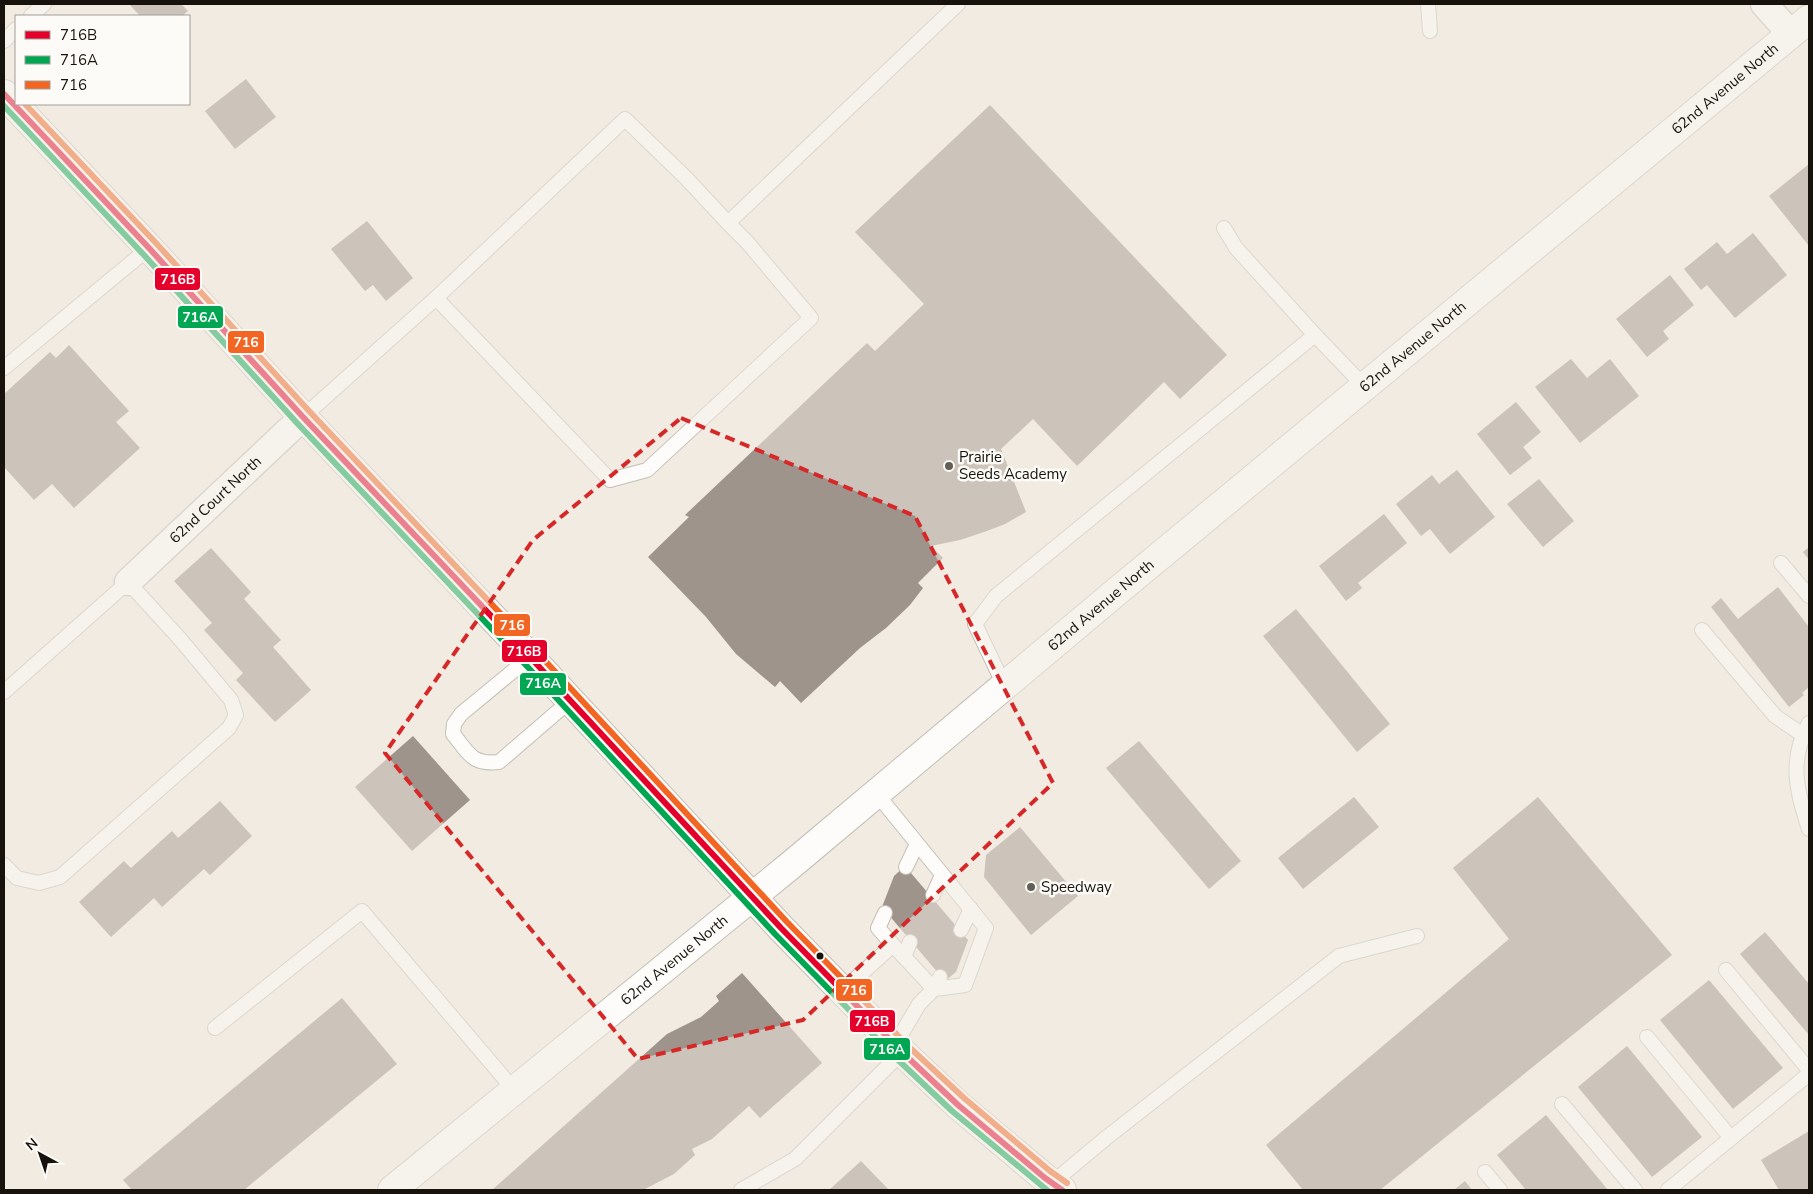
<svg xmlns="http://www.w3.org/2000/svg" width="1813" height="1194" viewBox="0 0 1813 1194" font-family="'Nunito Sans',sans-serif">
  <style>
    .building { fill: #9f948b }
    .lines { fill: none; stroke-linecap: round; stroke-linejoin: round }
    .lane-casing { stroke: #c4bfb7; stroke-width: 16 }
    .street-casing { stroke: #c4bfb7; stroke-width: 29 }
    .secondary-casing { stroke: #c4bfb7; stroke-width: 30 }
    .lane { stroke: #fdfcfa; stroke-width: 14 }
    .street { stroke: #fdfcfa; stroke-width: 26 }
    .secondary { stroke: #fdfcfa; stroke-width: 28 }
    .bus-1-casing { stroke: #fdfbf7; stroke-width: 10 }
    .bus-2-casing { stroke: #fdfbf7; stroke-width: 10 }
    .bus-3-casing { stroke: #fdfbf7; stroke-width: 10 }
    .bus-1 { stroke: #e4002b; stroke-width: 6 }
    .bus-2 { stroke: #00a651; stroke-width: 6 }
    .bus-3 { stroke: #f26522; stroke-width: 6 }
    .marked { fill: none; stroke: #d62828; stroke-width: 4; stroke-dasharray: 10 6; stroke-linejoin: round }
    .poi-dot { fill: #635f57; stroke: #fdfbf7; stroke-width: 2 }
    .bus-dot { fill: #17130c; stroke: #fdfbf7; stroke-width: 2 }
    .labels { text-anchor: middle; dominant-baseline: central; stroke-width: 5; stroke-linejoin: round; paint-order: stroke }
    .street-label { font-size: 15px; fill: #17130c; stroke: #fdfbf7 }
    .poi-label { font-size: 15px; fill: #17130c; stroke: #fdfbf7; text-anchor: start }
    .line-badge { stroke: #fdfbf7; stroke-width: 2 }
    .badge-label { font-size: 14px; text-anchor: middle; font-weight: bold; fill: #fff }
  </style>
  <rect width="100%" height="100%" fill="#f1ebe1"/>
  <g class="building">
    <path d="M131,4h50l7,7 -6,5h-42l-10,-11z"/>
    <path d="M246,79l30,38 -41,32 -30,-38z"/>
    <path d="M990,105l237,250 -47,44 -16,-17 -87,84 -44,-47 -32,30 25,63 -21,12 -18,7 -27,9 -29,6 12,12 -25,25 5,5 -13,17 -24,23 -26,20 -59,55 -21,-22 -5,6 -39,-33 -30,-37 -58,-60 41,-40 -4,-2 182,-172 8,8 49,-47 -69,-72z"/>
    <path d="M1809,164v82l-40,-50z"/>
    <path d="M367,221l46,57 -27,23 -13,-16 -8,6 -34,-42z"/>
    <path d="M1753,233l34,42 -52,43 -28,-33 -6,5 -17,-21 33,-27 10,12z"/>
    <path d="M1670,275l24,30 -31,26 6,8 -22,18 -31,-38z"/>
    <path d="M69,345l60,66 -13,11 24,26 -66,60 -22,-24 -18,16 -30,-33v-73l46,-42 6,6z"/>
    <path d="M1571,359l16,19 23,-19 29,37 -59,47 -45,-56z"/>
    <path d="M1516,402l25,30 -18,15 9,11 -22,17 -33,-41z"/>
    <path d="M1457,470l38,47 -45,37 -20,-25 -9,7 -25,-32 36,-29 7,9z"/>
    <path d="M1539,479l35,42 -31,26 -36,-43z"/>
    <path d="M1384,514l23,29 -49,40 4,5 -16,13 -27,-35z"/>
    <path d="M1809,547v13l-6,-8z"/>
    <path d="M211,548l40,44 -7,7 37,41 -8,7 38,43 -36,32 -39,-42 7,-7 -39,-43 8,-7 -38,-42z"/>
    <path d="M1778,587l31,40v60l-7,6 2,2 -15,12 -78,-100 10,-9 17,21z"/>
    <path d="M1296,609l94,115 -33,28 -94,-116z"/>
    <path d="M413,736l57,64 -58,51 -57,-64z"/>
    <path d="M1139,741l102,120 -32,28 -103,-121z"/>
    <path d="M1354,797l25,30 -76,62 -25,-31z"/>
    <path d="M1538,797l134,158 -292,235h-77l-37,-45 243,-206 -56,-71z"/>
    <path d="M220,801l32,35 -42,39 -6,-6 -42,38 -8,-9 -43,39 -32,-35 45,-41 7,7 41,-37 6,7z"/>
    <path d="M1020,827l58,69 -47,39 -47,-58 2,-22z"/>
    <path d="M905,866l63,74 -12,32 -11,9 -63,-74 12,-31z"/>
    <path d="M1765,932l44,52v51l-69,-81z"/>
    <path d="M742,973l80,90 -62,55 -11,-12 -37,33 -20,10 3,6 -21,19 -31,16h-151l175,-156 34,-17 18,-16 -3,-5z"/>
    <path d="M1709,980l74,88 -50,41 -73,-89z"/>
    <path d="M342,998l55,66 -153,126h-112l-9,-10z"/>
    <path d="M1627,1046l75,91 -50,40 -74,-90z"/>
    <path d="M1546,1115l62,75h-82l-29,-35z"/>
    <path d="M1809,1131v59h-30l-18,-30z"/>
    <path d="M861,1161l28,29h-60z"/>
    <path d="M1465,1181l7,9h-18z"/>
  </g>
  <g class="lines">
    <g class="lane-casing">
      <g id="lane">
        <path d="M1428,4l2,27"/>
        <path d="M31,16l13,-12"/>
        <path d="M4,41l12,-12"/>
        <path d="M1224,228l12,20 79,87"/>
        <path d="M436,298l174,182 37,-10 164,-152 -64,-76 -19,-19"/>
        <path d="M4,368l145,-120"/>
        <path d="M303,417l133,-119 189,-179 61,59 42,45 230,-219"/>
        <path d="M1781,563l28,33"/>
        <path d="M1702,630l73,86 28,19"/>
        <path d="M530,657l-69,57 -7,10 -1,10c16,19 18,31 46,28l72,-62"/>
        <path d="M1004,685l-29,-61 21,-28 319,-261 49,51"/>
        <path d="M4,692l124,-110 52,57 51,61 5,15 -7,13 -169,149 -21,6 -22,-5 -13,-13"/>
        <path d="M1809,723c-20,36 -13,68 0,106"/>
        <path d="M876,793l110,135 -21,57 -31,4 -15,15 -24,41"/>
        <path d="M906,867l11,-23"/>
        <path d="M933,895l9,-20"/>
        <path d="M885,913l-7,15 15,17"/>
        <path d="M961,930l10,-21"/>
        <path d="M904,957l6,-15"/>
        <path d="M1726,970l83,100"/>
        <path d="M842,991l51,-46 41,44 6,-12"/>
        <path d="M215,1028l147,-117 153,180"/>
        <path d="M1647,1037l84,101"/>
        <path d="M1562,1104l73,86"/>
        <path d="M1485,1172l15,18"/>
        <path d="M1052,1183l54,-45 233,-182 78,-20"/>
        <path d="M741,1190l54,-31 107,-107"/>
        <path d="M1668,1190l141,-116"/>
      </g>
    </g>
    <g class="street-casing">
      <g id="street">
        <path d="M1764,4l27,30"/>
        <path id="s1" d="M128,582l175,-165"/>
      </g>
    </g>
    <g class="secondary-casing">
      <g id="secondary">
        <path d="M4,94l145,154 154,169 227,240 251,271 121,124 56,53 87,73 17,12"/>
        <path id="s2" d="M392,1190l399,-325 330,-277 688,-569"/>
      </g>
    </g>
    <use href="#lane" class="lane"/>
    <use href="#street" class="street"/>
    <use href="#secondary" class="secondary"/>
    <g class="bus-1-casing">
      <path id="bus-1" d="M4,94l145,154 154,169 227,240 251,271 121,124 56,53 87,73 17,12"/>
    </g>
    <g class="bus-2-casing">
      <path id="bus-2" d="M4,106l139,148 154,169 227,240 251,271 121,124 56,53 95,79"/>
    </g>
    <g class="bus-3-casing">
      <path id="bus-3" d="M25,104l130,138 154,169 227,240 251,271 121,124 56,52 86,73 17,12"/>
    </g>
    <use href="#bus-1" class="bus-1"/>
    <use href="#bus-2" class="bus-2"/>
    <use href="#bus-3" class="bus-3"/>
  </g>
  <path d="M0 0H1813V1194H0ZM681,418l234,98 138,267 -250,237 -165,39 -253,-306 148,-213z" fill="#f1ebe1" fill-opacity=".55" fill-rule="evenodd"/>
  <path class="marked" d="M681,418l234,98 138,267 -250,237 -165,39 -253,-306 148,-213z"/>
  <g class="poi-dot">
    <circle cx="949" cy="466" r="5"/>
    <circle cx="1031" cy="887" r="5"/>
  </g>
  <circle class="bus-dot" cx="820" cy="956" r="4.5"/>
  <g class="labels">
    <g class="street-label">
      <text stroke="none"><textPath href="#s2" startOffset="1729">62nd Avenue North</textPath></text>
      <text stroke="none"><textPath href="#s2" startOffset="1324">62nd Avenue North</textPath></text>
      <text stroke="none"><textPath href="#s1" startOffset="120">62nd Court North</textPath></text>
      <text stroke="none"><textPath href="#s2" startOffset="919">62nd Avenue North</textPath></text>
      <text stroke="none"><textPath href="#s2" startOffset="364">62nd Avenue North</textPath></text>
    </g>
    <g class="poi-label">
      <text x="959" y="457">Prairie<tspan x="959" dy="17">Seeds Academy</tspan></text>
      <text x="1041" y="887">Speedway</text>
    </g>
  </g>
  <g class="line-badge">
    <rect x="154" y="267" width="47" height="24" rx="5" fill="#e4002b"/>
    <rect x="177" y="305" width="47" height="24" rx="5" fill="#00a651"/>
    <rect x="227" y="330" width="38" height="24" rx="5" fill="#f26522"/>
    <rect x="493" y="613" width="38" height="24" rx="5" fill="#f26522"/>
    <rect x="501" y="639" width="47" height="24" rx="5" fill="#e4002b"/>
    <rect x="519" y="672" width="48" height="24" rx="5" fill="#00a651"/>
    <rect x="835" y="978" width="38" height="24" rx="5" fill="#f26522"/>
    <rect x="849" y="1009" width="47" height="24" rx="5" fill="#e4002b"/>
    <rect x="863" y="1037" width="48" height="24" rx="5" fill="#00a651"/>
  </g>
  <g class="badge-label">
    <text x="178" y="284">716B</text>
    <text x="200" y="322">716A</text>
    <text x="246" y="347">716</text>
    <text x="512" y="630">716</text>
    <text x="524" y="656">716B</text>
    <text x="543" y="688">716A</text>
    <text x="854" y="995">716</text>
    <text x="872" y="1026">716B</text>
    <text x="887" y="1054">716A</text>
  </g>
  <rect width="1813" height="1194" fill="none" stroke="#17130c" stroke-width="10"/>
  <rect x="15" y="15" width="175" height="90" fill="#fdfbf7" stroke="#a19e99"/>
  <rect x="25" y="31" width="25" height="8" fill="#e4002b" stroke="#a19e99"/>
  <text x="60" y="40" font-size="15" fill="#17130c">716B</text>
  <rect x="25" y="56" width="25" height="8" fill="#00a651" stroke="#a19e99"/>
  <text x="60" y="65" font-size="15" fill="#17130c">716A</text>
  <rect x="25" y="81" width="25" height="8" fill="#f26522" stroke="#a19e99"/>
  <text x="60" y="90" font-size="15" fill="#17130c">716</text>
  <g transform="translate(40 1154) rotate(320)" stroke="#fdfbf7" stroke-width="4" paint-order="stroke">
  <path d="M0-4L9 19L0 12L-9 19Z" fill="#17130c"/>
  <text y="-8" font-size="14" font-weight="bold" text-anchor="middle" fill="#17130c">N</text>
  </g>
</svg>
